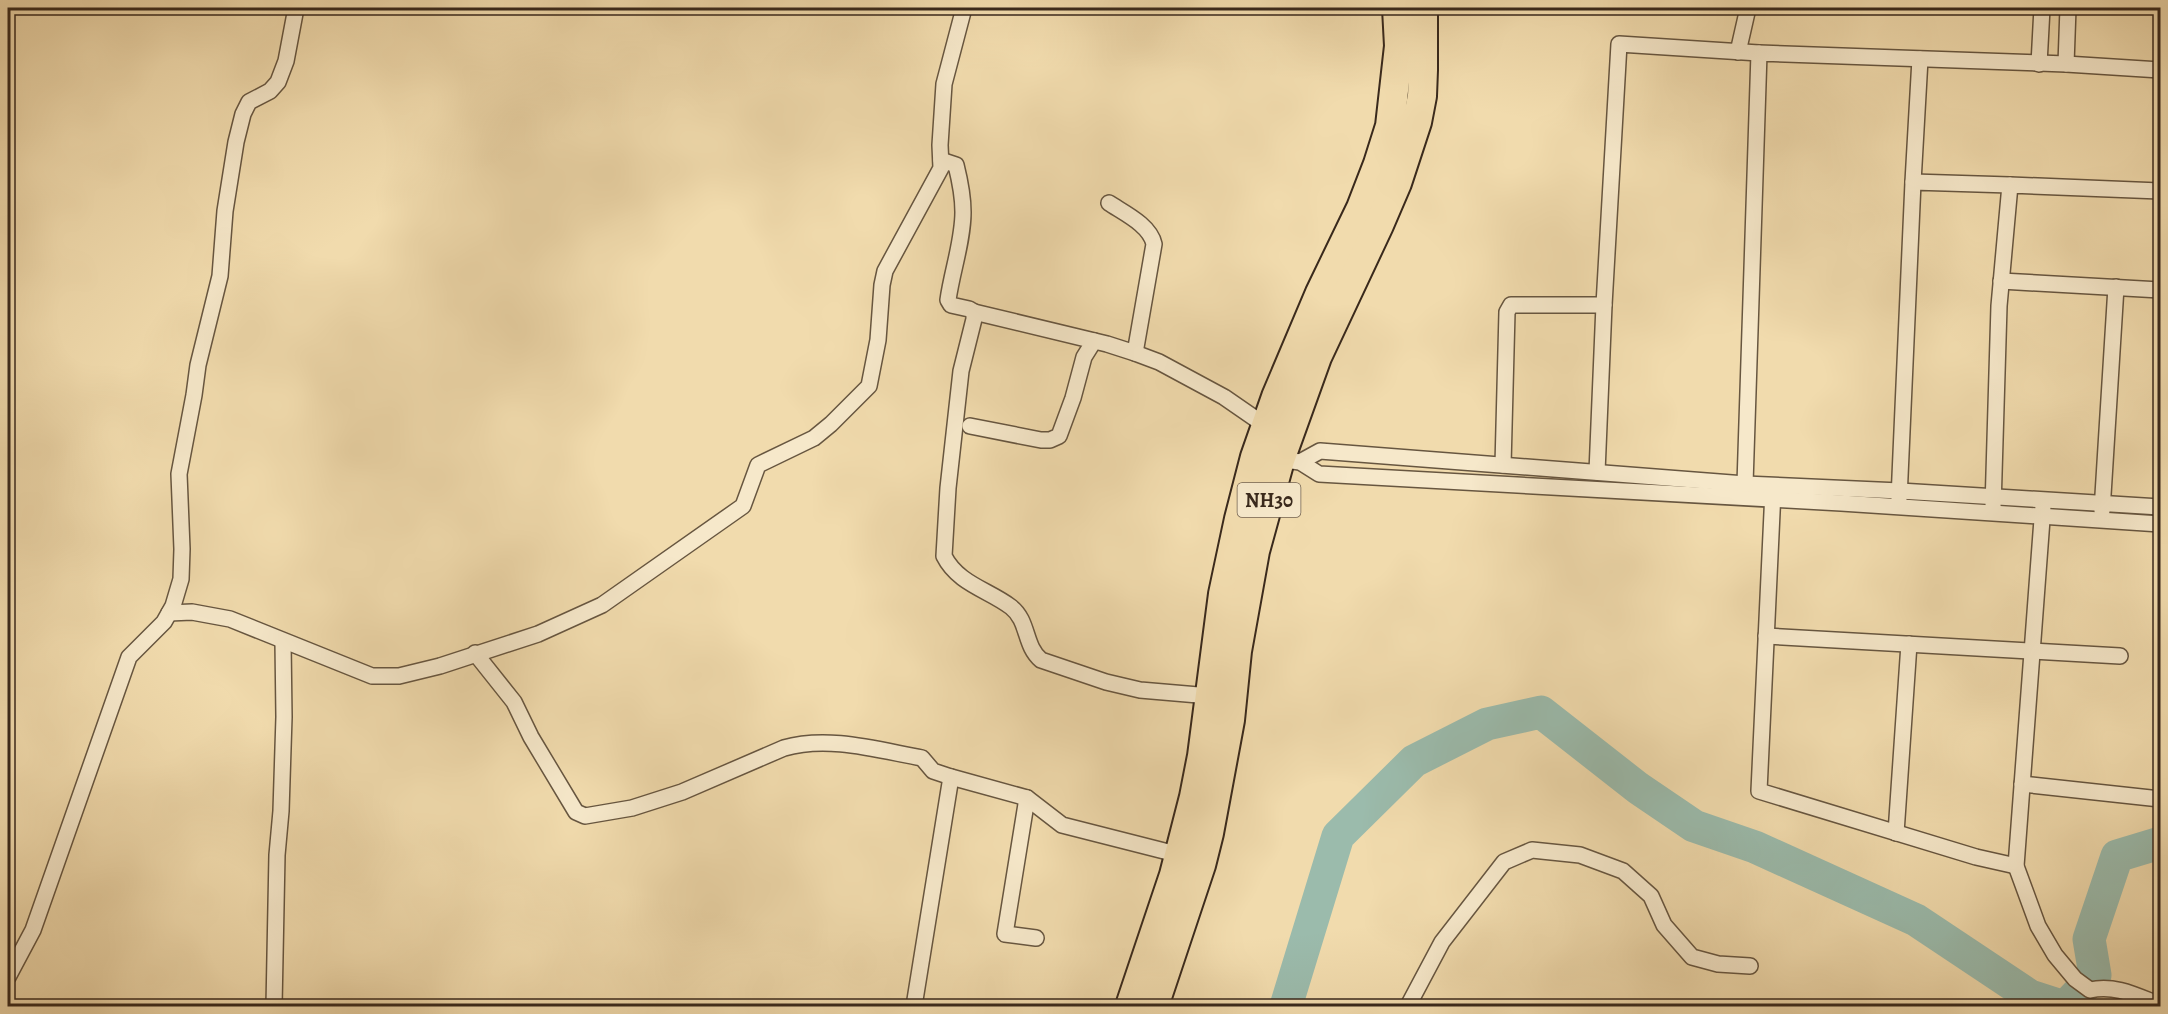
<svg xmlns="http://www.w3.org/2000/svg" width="2168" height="1014" viewBox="0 0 2168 1014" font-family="Alegreya,serif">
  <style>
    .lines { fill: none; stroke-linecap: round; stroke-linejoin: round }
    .river { stroke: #9bbbac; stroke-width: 33 }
    .street-casing { stroke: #675640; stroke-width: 18 }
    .highway-casing { stroke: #39291c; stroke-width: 32 }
    .street { stroke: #f6e8ca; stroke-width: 15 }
    .highway { stroke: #f1dbad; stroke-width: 28 }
    .labels { text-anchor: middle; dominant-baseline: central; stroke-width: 4.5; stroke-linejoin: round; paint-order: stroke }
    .shield { fill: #f6e8ca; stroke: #726250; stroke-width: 1.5 }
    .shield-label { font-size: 20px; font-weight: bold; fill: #39291c }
  </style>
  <rect width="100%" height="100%" fill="#f1dbad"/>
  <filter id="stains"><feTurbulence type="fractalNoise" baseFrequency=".00333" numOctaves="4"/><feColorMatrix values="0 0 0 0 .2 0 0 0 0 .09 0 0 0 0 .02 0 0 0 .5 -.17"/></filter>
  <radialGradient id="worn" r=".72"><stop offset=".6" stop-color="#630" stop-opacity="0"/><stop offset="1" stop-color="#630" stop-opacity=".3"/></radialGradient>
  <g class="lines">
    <g class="river">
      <path d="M1286,1006l52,-170 76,-75 73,-37 54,-12 97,76 56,38 61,21 161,73 114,76 31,10"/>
      <path d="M2066,1006l29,-31 -6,-36 28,-83 43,-13"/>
    </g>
    <g class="street-casing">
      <g id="street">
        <path d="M1738,52l10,-44"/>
        <path d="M2039,64l3,-56"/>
        <path d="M2066,64l2,-56"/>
        <path d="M941,160l15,5c4,16 7,31 7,47 0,29 -11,59 -15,88l3,5 18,4 5,3v7l-13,52 -13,117 -4,68c14,28 45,34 67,51 18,14 13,39 30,53l65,22 34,8 70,6"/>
        <path d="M1913,182l7,-123"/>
        <path d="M1109,203c15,10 41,22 45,41l-19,109"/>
        <path d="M2001,281l159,9"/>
        <path d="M974,312l133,32 28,9 24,9 65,35 42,29"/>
        <path d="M970,426l71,14h9l9,-4 14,-38 11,-41 10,-16"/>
        <path d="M1276,459l24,3 19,12 522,29 319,21"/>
        <path d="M1300,462l20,-11 425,33 155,7 260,16"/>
        <path d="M1503,465l4,-153 4,-7h93"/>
        <path d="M1597,472l7,-167 15,-261 140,9"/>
        <path d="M1745,484l14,-431 307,11 94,6"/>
        <path d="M1773,491l-14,300 217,66 40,9"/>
        <path d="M1899,499l14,-317 97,3"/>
        <path d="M2043,506l-27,360 22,60 17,29 20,24 15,11c25,-6 47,6 70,15"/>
        <path d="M1993,507l6,-201 11,-121 150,6"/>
        <path d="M2102,511l14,-224"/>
        <path d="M169,613l23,-1 38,7 142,57h27l41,-10 98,-32 64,-29 141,-99 15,-41 56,-27 17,-14 38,-38 9,-46 4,-55 3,-14 56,-103 -1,-23 4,-61 20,-76"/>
        <path d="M1766,636l354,20"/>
        <path d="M475,653l39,49 17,35 45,75 9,4 47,-8 50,-16 102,-44c44,-13 94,2 138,10l11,13 18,6 -37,229"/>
        <path d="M951,777l76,21 35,27 118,30"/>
        <path d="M2022,784l138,15"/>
        <path d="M1027,798l-22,136 31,4"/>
        <path d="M1896,833l13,-189"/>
        <path d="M8,977l25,-47 96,-273 35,-35 9,-16 8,-27 1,-30 -3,-75 15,-79 4,-30 22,-89 5,-65 11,-69 7,-28 6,-12 21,-11 8,-9 8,-21 10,-53"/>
        <path d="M274,1006l3,-151 4,-44 3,-94 -1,-75"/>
        <path d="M1408,1006l34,-64 62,-80 28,-12 48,5 43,16 28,25 13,29 28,32 26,7 32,2"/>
      </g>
    </g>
    <g class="highway-casing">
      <g id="highway">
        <path d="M1130,1006l44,-131 20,-78 8,-41 21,-162 16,-75 16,-62 21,-60 44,-104 41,-85 17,-44 12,-38 9,-80 -2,-38"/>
        <path d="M1154,1006l47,-141 8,-32 21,-113 7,-69 18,-100 25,-91 37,-103 62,-132 18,-42 20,-61 5,-26 1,-26v-62"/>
      </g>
    </g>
    <use href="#street" class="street"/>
    <use href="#highway" class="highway"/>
  </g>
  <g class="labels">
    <rect class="shield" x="1237.5" y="483" width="63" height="34" rx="4.5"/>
    <g class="shield-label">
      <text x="1269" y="500">NH30</text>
    </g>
  </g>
  <rect width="2168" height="1014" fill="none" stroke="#f1dbad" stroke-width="30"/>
  <rect x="9" y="9" width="2150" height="996" fill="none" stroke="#39291c" stroke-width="3"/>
  <rect x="15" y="15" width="2138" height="984" fill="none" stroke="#39291c" stroke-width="1.5"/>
  <rect width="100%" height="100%" filter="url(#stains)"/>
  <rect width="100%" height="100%" fill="url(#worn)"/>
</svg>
